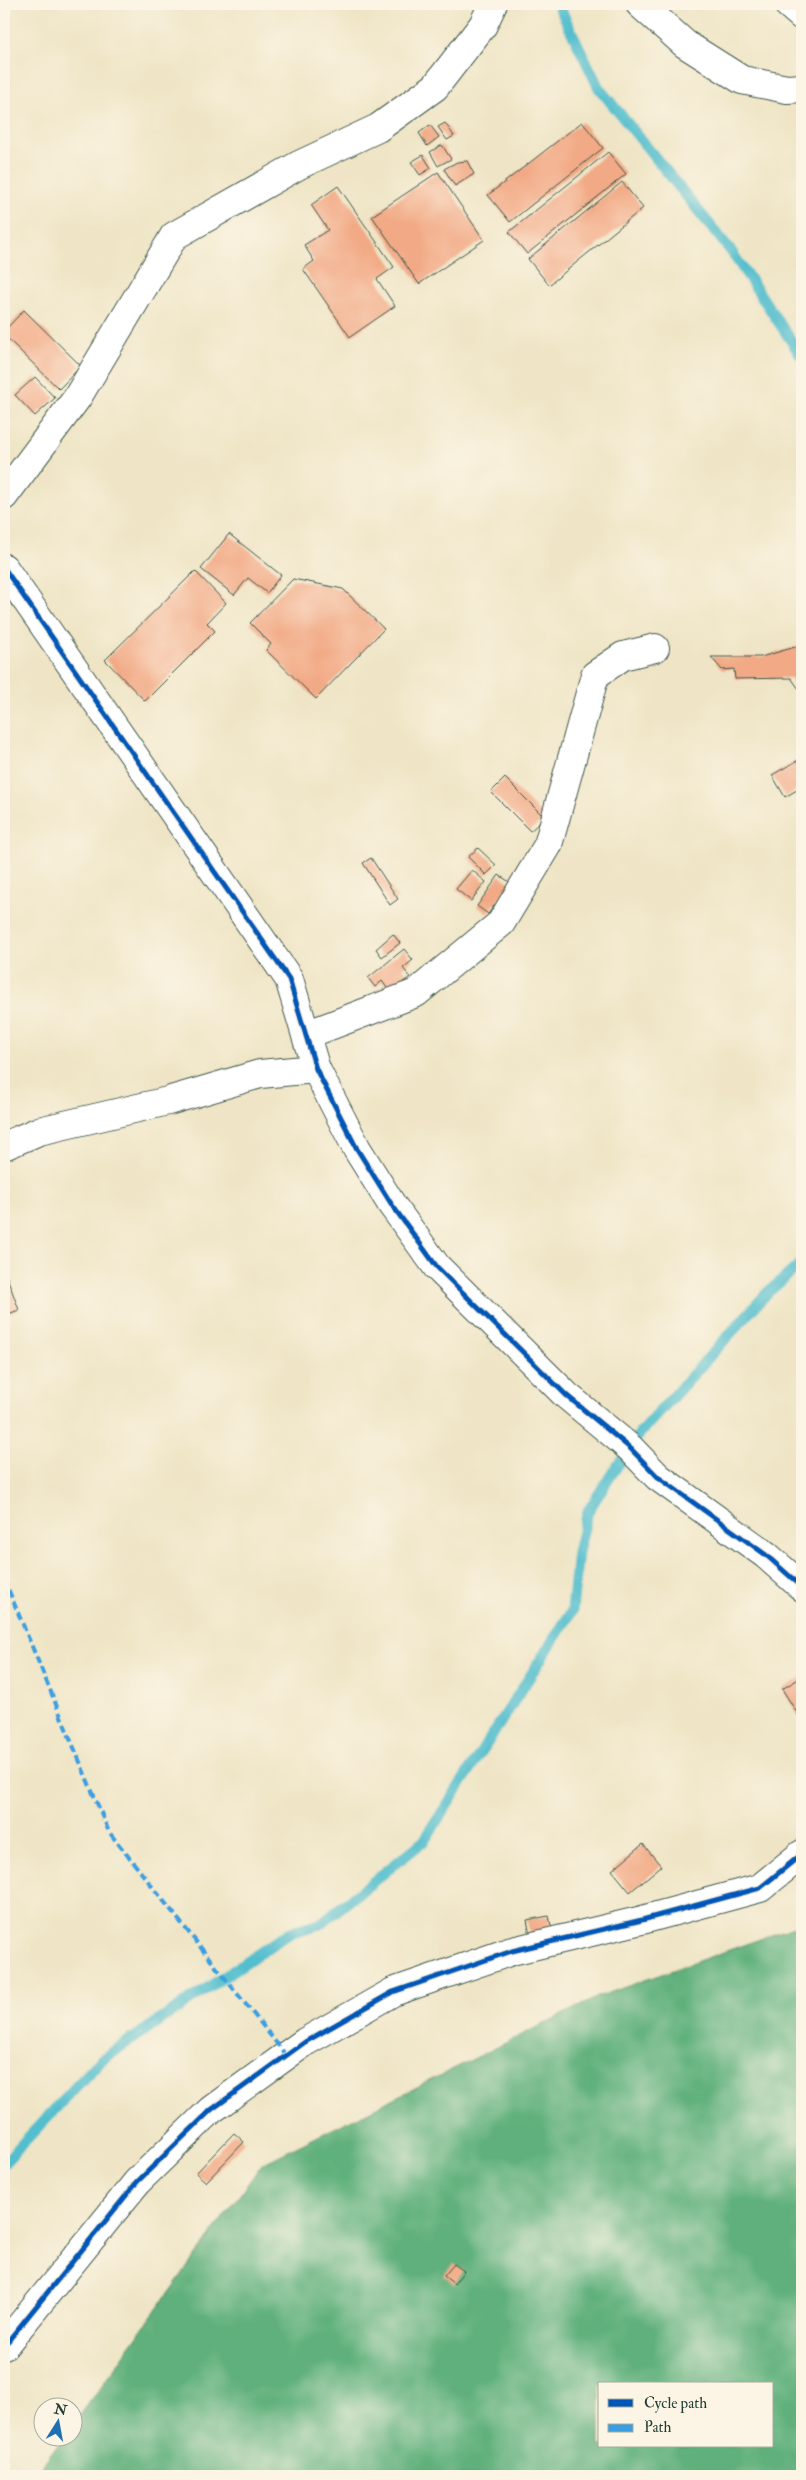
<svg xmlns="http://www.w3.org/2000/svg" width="806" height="2480" viewBox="0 0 806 2480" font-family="'IM FELL Double Pica',serif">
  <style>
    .forest { fill: #5fb07c; stroke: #3f7658; fill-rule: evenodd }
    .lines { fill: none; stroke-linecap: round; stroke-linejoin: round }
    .stream { stroke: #52becd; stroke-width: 11 }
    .building { fill: #f2aa86 }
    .minor-casing { stroke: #3e564a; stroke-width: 30 }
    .minor { stroke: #fff; stroke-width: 28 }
    .quiet { stroke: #3c9ee2; stroke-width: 4; stroke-dasharray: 8 4; stroke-linecap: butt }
    .cycleway-casing { stroke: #fcf5e5; stroke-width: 8 }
    .cycleway { stroke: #0057b8; stroke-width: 5 }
  </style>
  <rect width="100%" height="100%" fill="#fcf5e5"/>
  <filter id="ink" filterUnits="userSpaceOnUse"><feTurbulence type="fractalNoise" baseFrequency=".02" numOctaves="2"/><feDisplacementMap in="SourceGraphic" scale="10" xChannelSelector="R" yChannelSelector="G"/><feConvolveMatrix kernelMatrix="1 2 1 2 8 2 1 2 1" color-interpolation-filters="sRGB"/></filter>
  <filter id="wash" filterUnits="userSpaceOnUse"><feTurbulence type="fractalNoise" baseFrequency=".0096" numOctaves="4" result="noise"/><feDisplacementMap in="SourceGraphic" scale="20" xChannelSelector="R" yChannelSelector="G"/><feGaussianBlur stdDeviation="1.12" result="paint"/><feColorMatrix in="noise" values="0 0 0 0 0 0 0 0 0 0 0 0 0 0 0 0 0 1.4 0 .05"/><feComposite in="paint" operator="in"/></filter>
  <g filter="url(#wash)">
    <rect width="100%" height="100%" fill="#efe5c6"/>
    <path class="forest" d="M802,1924v552h-767l28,-38h9l1,-13 189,-261 338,-168zM600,2384h172v62h-172z"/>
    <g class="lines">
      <g class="stream">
        <path d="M558,4l41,84 132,163 71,106"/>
        <path d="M4,2163l97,-103 188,-127 31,-9 104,-83 148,-230 6,-59 10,-41 25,-39 27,-39 127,-140 35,-30"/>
      </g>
    </g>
    <g id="blocks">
      <g class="building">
        <path d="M582,122l21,26 -93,74 -22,-27z"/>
        <path d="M445,123l9,13 -7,4 -9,-13z"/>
        <path d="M430,125l9,12 -12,9 -8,-13z"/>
        <path d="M442,145l9,14 -13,7 -8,-14z"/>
        <path d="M608,152l18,22 -99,80 -18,-22z"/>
        <path d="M423,155l8,13 -11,7 -9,-13z"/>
        <path d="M467,161l7,13 -19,12 -11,-17 13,-7z"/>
        <path d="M438,172l46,68 -65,44 -47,-68z"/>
        <path d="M622,182l21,26 -94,77 -21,-26z"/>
        <path d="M338,186l56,81 -17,12 18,27 -45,31 -47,-68 11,-8 -10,-16 24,-15 -17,-25z"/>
        <path d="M24,310l57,56 -22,23 -55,-54v-4z"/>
        <path d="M35,377l20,21 -20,18 -20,-21z"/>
        <path d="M229,534l52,41 -14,18 -19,-15 -14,17 -33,-26z"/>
        <path d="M195,571l31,32 -19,20 8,8 -70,70 -40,-41z"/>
        <path d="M293,579l50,10 41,40 -68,70 -50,-49 5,-6 -21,-21z"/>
        <path d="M802,645v48l-11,-15 -56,1 -1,-10 -12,1 -11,-13h50z"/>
        <path d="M802,758v29l-17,10 -13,-22z"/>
        <path d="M505,778l40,40 -15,13 -39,-39z"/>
        <path d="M478,848l18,17 -10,10 -18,-18z"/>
        <path d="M371,858l27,41 -8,6 -27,-42z"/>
        <path d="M472,870l14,12 -15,19 -15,-12z"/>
        <path d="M499,875l12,8 -23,31 -11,-8z"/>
        <path d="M393,934l7,9 -18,14 -6,-8z"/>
        <path d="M404,949l9,11 -10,8 7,9 -20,15 -8,-11 -7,6 -7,-9z"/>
        <path d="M4,1269l15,41 -11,4 -4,-11z"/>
        <path d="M802,1677v44l-20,-32z"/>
        <path d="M643,1844l18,22 -31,26 -18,-22z"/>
        <path d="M549,1916l3,14 -22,5 -3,-15z"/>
        <path d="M234,2133l10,9 -38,40 -10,-9z"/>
        <path d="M454,2264l10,7 -10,13 -10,-8z"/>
      </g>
    </g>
  </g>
  <g filter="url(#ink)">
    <use href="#blocks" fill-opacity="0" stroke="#3e564a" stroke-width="1"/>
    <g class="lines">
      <g class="minor-casing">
        <g id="minor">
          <path d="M640,4l45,40 57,36 45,9 15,-1"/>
          <path d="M788,4l14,12"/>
          <path d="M4,496l73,-98 97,-162 125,-71 79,-37 57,-41 48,-62 10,-21"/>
          <path d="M4,568l285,411 27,90 41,80 35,56 45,62 129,128 64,53 28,29 108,78 36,32"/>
          <path d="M306,1035l110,-42 85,-70 47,-78 47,-170 28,-19 32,-8"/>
          <path d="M4,1146l35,-15 129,-30 92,-27 56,-5"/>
          <path d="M4,2346l133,-164 74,-72 94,-68 88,-50 119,-41 130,-31 118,-32 42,-34"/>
        </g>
      </g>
      <use href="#minor" class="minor"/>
      <path class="quiet" d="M4,1579l105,253 177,223"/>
      <g class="cycleway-casing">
        <g id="cycleway">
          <path d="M4,568l285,411 27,90 41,80 35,56 45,62 129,128 64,53 28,29 108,78 36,32"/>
          <path d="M4,2346l133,-164 74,-72 94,-68 88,-50 119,-41 130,-31 118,-32 42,-34"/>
        </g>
      </g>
      <use href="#cycleway" class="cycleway"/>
    </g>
  </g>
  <rect width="806" height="2480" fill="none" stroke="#fcf5e5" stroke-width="20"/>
  <rect x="598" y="2382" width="175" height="65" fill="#fcf5e5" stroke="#a4ab9e"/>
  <rect x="608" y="2399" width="25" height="8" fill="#0057b8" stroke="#a4ab9e"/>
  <text x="644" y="2408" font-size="15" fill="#1f3d34">Cycle path</text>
  <rect x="608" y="2424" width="25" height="8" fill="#3c9ee2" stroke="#a4ab9e"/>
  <text x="644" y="2432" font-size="15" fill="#1f3d34">Path</text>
  <g transform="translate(58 2422) rotate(11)"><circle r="24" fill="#fcf5e5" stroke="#a4ab9e"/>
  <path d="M0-4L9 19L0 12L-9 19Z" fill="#1f6fb2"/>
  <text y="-8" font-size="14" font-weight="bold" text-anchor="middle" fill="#1f3d34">N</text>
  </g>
</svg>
